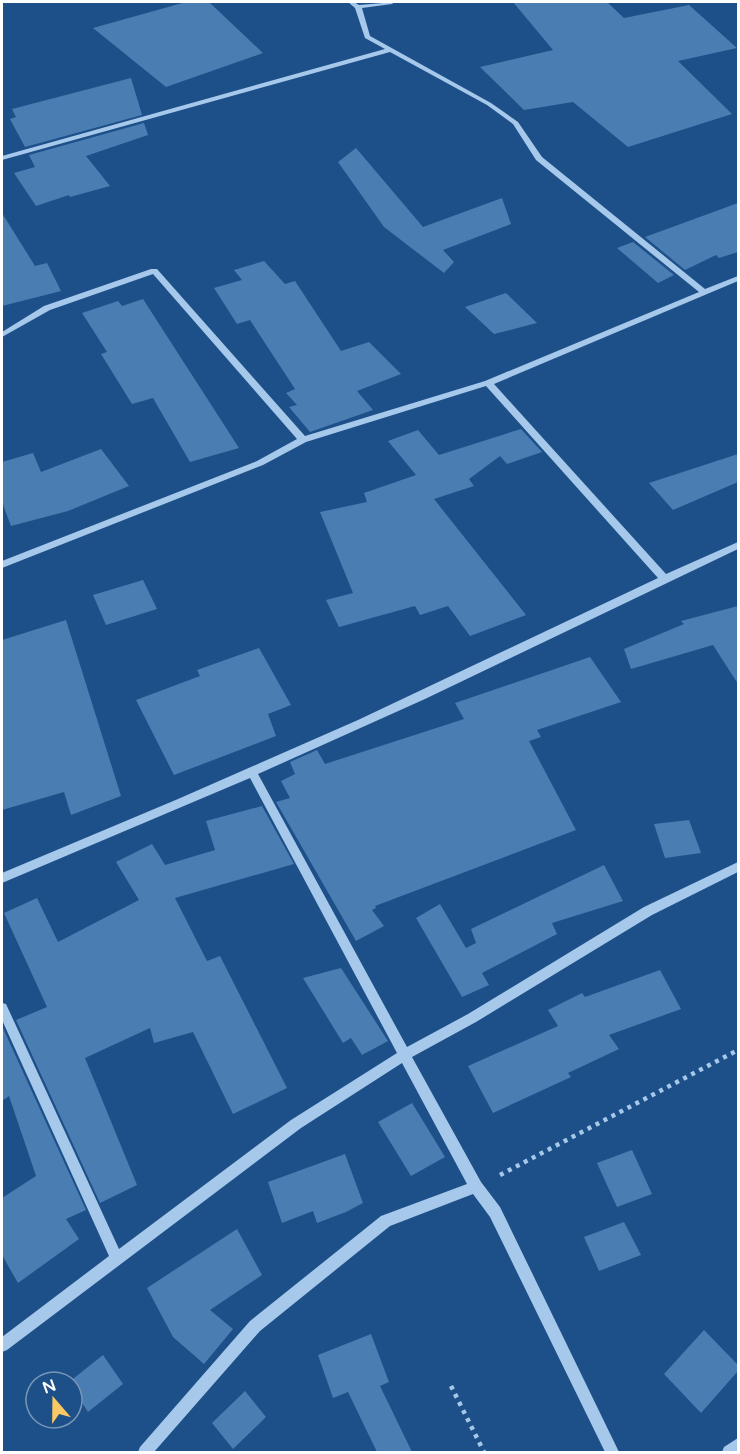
<svg xmlns="http://www.w3.org/2000/svg" width="740" height="1454" viewBox="0 0 740 1454" font-family="'Varela Round',sans-serif">
  <style>
    .building { fill: #4a7db2 }
    .lines { fill: none; stroke-linecap: round; stroke-linejoin: round }
    .path { stroke: #a6c8eb; stroke-width: 4.5; stroke-dasharray: 4 5; stroke-linecap: butt }
    .minor { fill: #a6c8eb; fill-rule: evenodd }
  </style>
  <rect width="100%" height="100%" fill="#1d5088"/>
  <g class="building">
    <path d="M186,2h23l54,51 -97,34 -73,-59z"/>
    <path d="M513,2h94l17,16 65,-13 48,43 -59,13 54,53 -104,33 -55,-45 -49,8 -44,-43 73,-17z"/>
    <path d="M131,78l11,37 -117,32 -15,-28 6,-2 -4,-8z"/>
    <path d="M144,123l4,12 -62,21 24,30 -40,11 -1,-2 -33,11 -22,-33 21,-6 -6,-12z"/>
    <path d="M356,148l67,79 79,-29 9,26 -68,26 11,12 -10,11 -60,-46 -46,-65z"/>
    <path d="M738,203v49l-19,6 -3,-3 -31,15 -40,-33z"/>
    <path d="M2,213l33,53 12,-3 14,28 -59,15z"/>
    <path d="M633,242l41,33 -16,8 -41,-35z"/>
    <path d="M264,261l21,23 10,-3 46,70 28,-9 32,32 -44,17 16,19 -63,22 -21,-25 8,-2 -11,-12 9,-4 -45,-69 -13,4 -23,-36 28,-8 -8,-10z"/>
    <path d="M506,293l31,30 -43,11 -29,-27z"/>
    <path d="M143,299l96,149 -49,14 -37,-64 -21,6 -31,-50 6,-2 -25,-39 36,-12 4,5z"/>
    <path d="M521,429l21,23 -35,12 -7,-8 -31,23 5,7 -40,13 92,116 -56,21 -22,-30 -28,9 -5,-9 -76,21 -13,-27 27,-7 -33,-81 47,-10 -3,-9 52,-18 -28,-34 30,-11 21,25z"/>
    <path d="M101,449l28,37 -61,25 -57,15 -9,-24v-40l31,-9 8,19z"/>
    <path d="M738,454v28l-65,28 -24,-27z"/>
    <path d="M143,580l14,29 -51,16 -13,-30z"/>
    <path d="M738,606v78l-25,-39 -82,24 -7,-20 60,-25 -3,-3z"/>
    <path d="M66,620l55,176 -50,19 -7,-23 -62,18v-170z"/>
    <path d="M259,648l32,57 -23,9 8,22 -102,39 -38,-75 64,-24 -3,-6z"/>
    <path d="M590,657l31,45 -84,28 4,7 -12,4 47,89 -201,76 1,2 -4,2 12,16 -28,15 -80,-139 14,-4 -9,-17 14,-7 -5,-12 27,-12 8,14 139,-45 -9,-16z"/>
    <path d="M262,806l32,58 -119,34 32,63 13,-5 67,132 -54,26 -40,-82 -39,11 -4,-15 -65,30 52,127 -37,18 -84,-183 31,-13 -43,-94 33,-15 21,44 81,-42 -23,-38 36,-18 13,21 50,-15 -9,-29z"/>
    <path d="M689,820l12,33 -36,5 -11,-34z"/>
    <path d="M604,865l19,36 -71,22 5,11 -75,39 7,12 -27,12 -46,-79 24,-14 26,44 10,-5 -5,-14z"/>
    <path d="M341,968l47,73 -26,14 -11,-17 -8,5 -40,-65z"/>
    <path d="M660,970l21,39 -72,26 10,14 -51,24 3,4 -78,36 -25,-47 90,-40 -10,-16 34,-17 3,4z"/>
    <path d="M2,1026l84,184 -20,9 13,20 -61,44 -16,-28v-57l34,-22 -27,-80 -7,5z"/>
    <path d="M412,1103l33,54 -34,19 -33,-54z"/>
    <path d="M632,1150l20,44 -35,13 -20,-44z"/>
    <path d="M345,1154l18,49 -17,9 -29,11 -4,-12 -31,12 -14,-41z"/>
    <path d="M624,1222l17,33 -42,16 -15,-34z"/>
    <path d="M237,1229l25,46 -52,35 23,19 -29,35 -31,-27 -26,-49z"/>
    <path d="M704,1330l34,35v6l-37,42 -37,-39z"/>
    <path d="M371,1334l18,48 -9,4 32,66h-35l-29,-60 -15,6 -15,-43z"/>
    <path d="M103,1355l20,29 -35,28 -16,-25v-5h-3z"/>
    <path d="M245,1391l21,26 -33,32 -21,-26z"/>
  </g>
  <g class="lines">
    <g class="path">
      <path d="M500,1175l238,-125"/>
      <path d="M451,1386l33,66"/>
    </g>
    <g class="minor">
      <path d="M348,2h6l5,3 36,-3 -3,2 -30,4 8,28 121,67 27,19 24,35 163,132 33,-13v5l-244,103 172,190 72,-32v7l-313,150 -167,75 149,273 61,-33 176,-107 94,-45v10l-86,43 -176,107 -64,35 69,125 19,25 119,245h-14l-115,-235 -17,-23 -83,32 -130,105 -106,121h-16l2,-5 110,-126 131,-105 86,-32 -65,-121 -101,65 -294,222 -5,2v-15l107,-81 -107,-236v-17l4,1 113,245 172,-129 106,-67 -147,-275 -248,105v-10l176,-74 180,-79 300,-142 -172,-192 -180,56 -43,23 -261,103v-7l255,-100 40,-22 -144,-165 -103,36 -48,27v-5l42,-26 107,-37h6l148,167 180,-55 214,-89 -163,-132 -23,-36 -26,-19 -97,-53 -388,108v-4l383,-107 -20,-11 -10,-30z"/>
      <path d="M738,1438v14h-16l2,-5z"/>
    </g>
  </g>
  <rect width="740" height="1454" fill="none" stroke="#ffffff" stroke-width="6"/>
  <g transform="translate(54 1400) rotate(340)"><circle r="28" fill="#1d5088" stroke="#7796b8" stroke-width="1.5"/>
  <path d="M0-4.5L10 22L0 15L-10 22Z" fill="#fbc964"/>
  <text y="-9" font-size="16" font-weight="bold" text-anchor="middle" fill="#ffffff">N</text>
  </g>
</svg>
